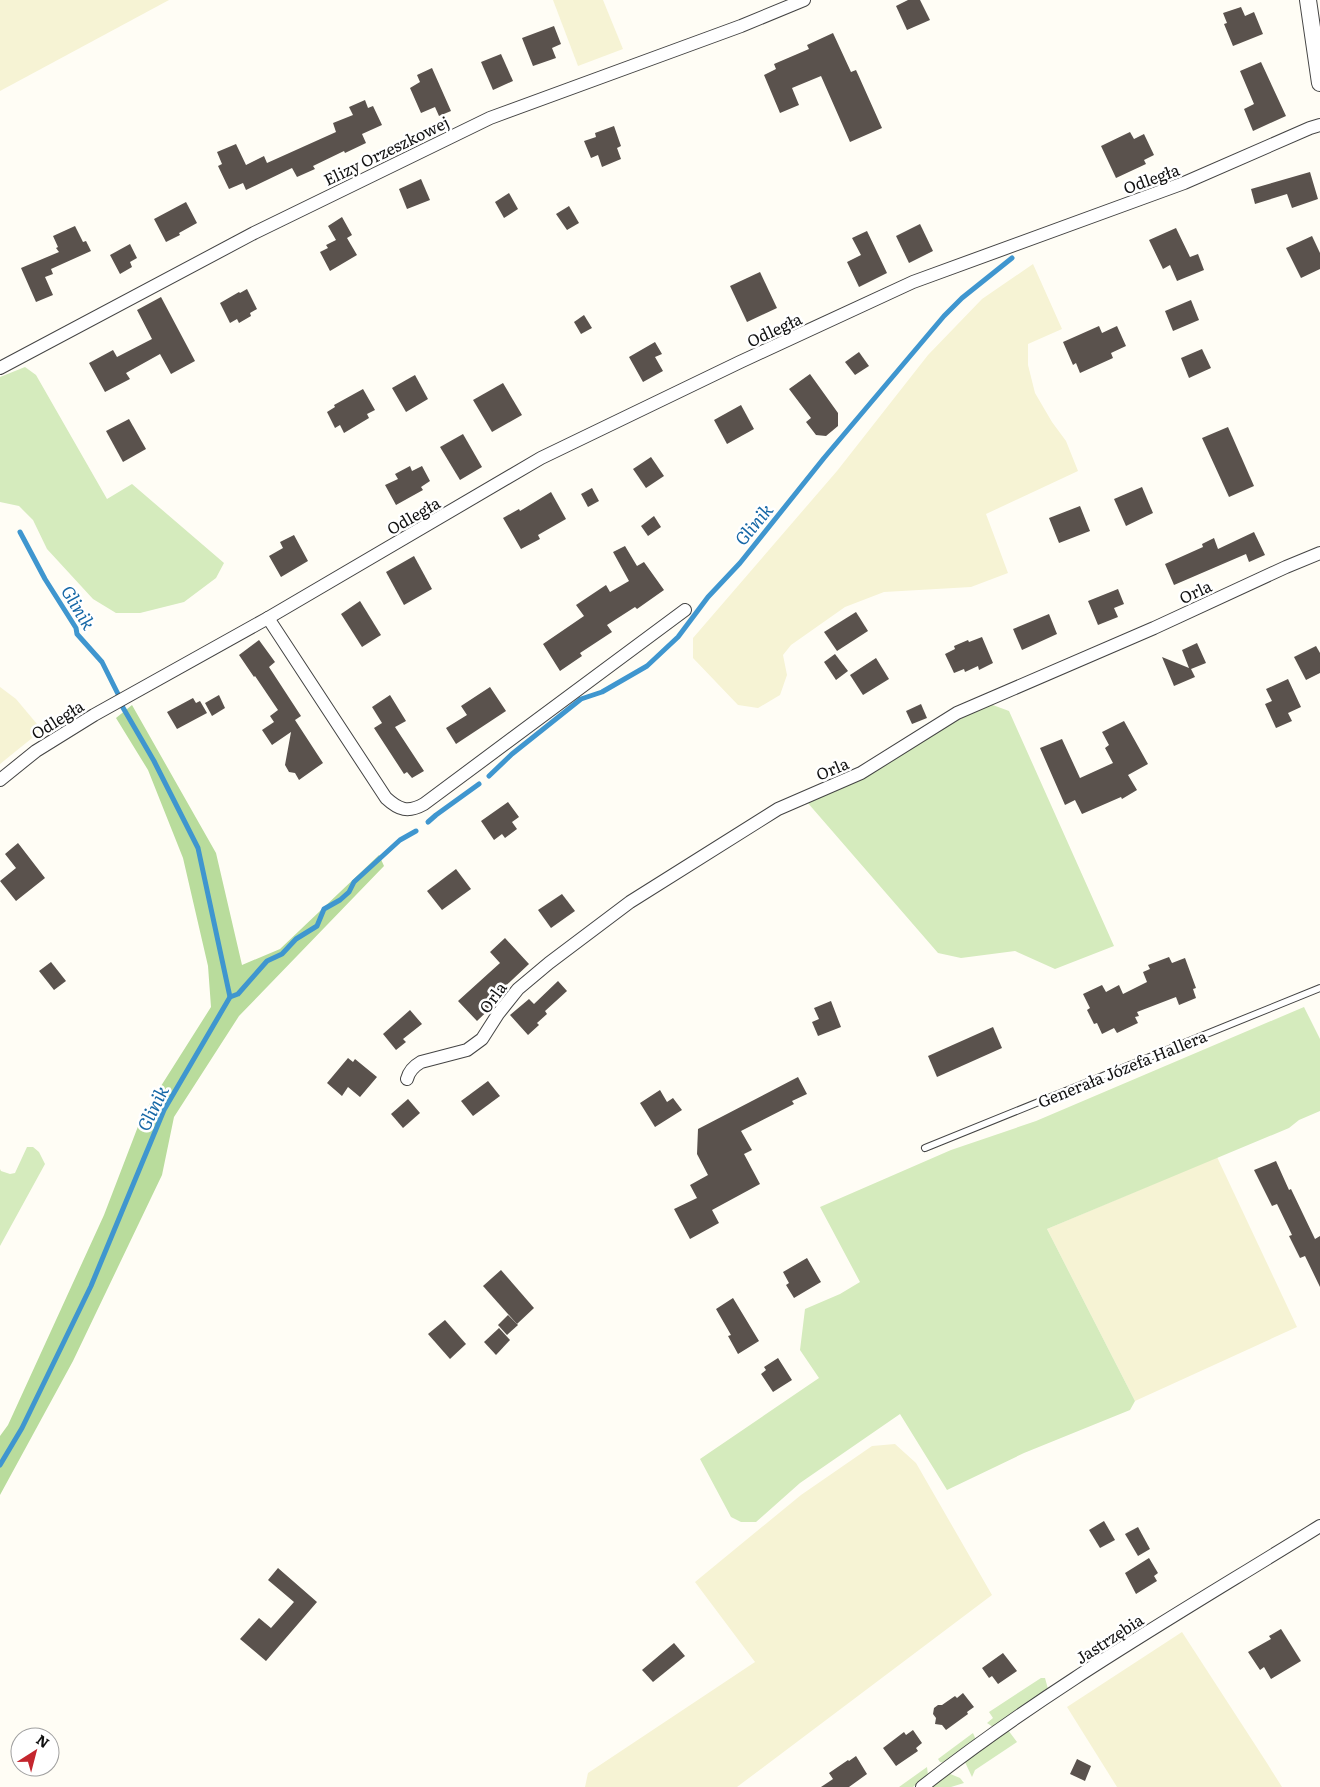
<svg xmlns="http://www.w3.org/2000/svg" width="1320" height="1787" viewBox="0 0 1320 1787" font-family="Literata,serif">
  <style>
    .farmland { fill: #f6f3d4 }
    .green { fill: #d5ebbd }
    .forest { fill: #b9dc9c }
    .lines { fill: none; stroke-linecap: round; stroke-linejoin: round }
    .stream { stroke: #3f96cf; stroke-width: 5 }
    .building { fill: #5a524d }
    .service-casing { stroke: #444; stroke-width: 8 }
    .minor-casing { stroke: #444; stroke-width: 14 }
    .tertiary-casing { stroke: #444; stroke-width: 18 }
    .service { stroke: #fff; stroke-width: 6 }
    .minor { stroke: #fff; stroke-width: 12 }
    .tertiary { stroke: #fff; stroke-width: 16 }
    .labels { text-anchor: middle; dominant-baseline: central; stroke-width: 5; stroke-linejoin: round; paint-order: stroke }
    .street-label { font-size: 16px; fill: #111; stroke: #fff }
    .water-label { font-size: 18px; font-style: italic; fill: #1768a6; stroke: #fff }
  </style>
  <rect width="100%" height="100%" fill="#fffdf5"/>
  <g class="farmland">
    <path d="M0,0h169l-169,91z"/>
    <path d="M553,0h50l20,49 -45,17z"/>
    <path d="M1033,264l29,65 -34,15v21l7,28 17,29 14,19 12,30 -92,43 22,59 -37,14 -87,5 -39,15 -54,38 -8,10 4,20 -7,20 -22,13 -20,-3 -45,-47v-20l144,-167 91,-116 54,-56z"/>
    <path d="M0,687l16,12 26,31 -42,34z"/>
    <path d="M1217,1157l80,170 -162,74 -88,-172z"/>
    <path d="M895,1444l21,19 76,132 -255,192h-152l3,-14 167,-111 -60,-80 106,-87 71,-49z"/>
    <path d="M1182,1632l83,128 17,27h-165l-50,-80z"/>
  </g>
  <g class="green">
    <path d="M25,367l11,8 71,124 25,-15 92,79 -8,15 -32,24 -44,11h-24l-23,-14 -46,-50 -14,-29 -14,-14 -19,-4v-125z"/>
    <path d="M990,704l19,7 105,235 -59,23 -40,-18 -54,7 -23,-5 -131,-151 132,-72z"/>
    <path d="M1304,1007l16,32v72l-21,9 -10,8 -242,101 88,172 -5,9 -106,43 -77,37 -47,-76 -100,69 -44,39h-15l-10,-5 -31,-58 119,-81 -19,-28 5,-41 35,-15 20,-12 -40,-75 131,-57 85,-29z"/>
    <path d="M27,1147h6l6,5 6,12 -45,82v-77l1,2 9,3 5,-1z"/>
    <path d="M1041,1678h4l3,11 -55,38 -6,-4 6,-5 -4,-6z"/>
    <path d="M1008,1730l9,12 -42,28 -3,7 -8,-17z"/>
    <path d="M973,1733l3,7 -31,23 -5,-1 -2,-3z"/>
    <path d="M927,1767l1,8 -15,12h-14z"/>
    <path d="M948,1773l12,5 4,5 -13,4h-21z"/>
  </g>
  <path class="forest" d="M132,705l84,148 26,112 38,-16 99,-94 5,11 -145,150 -65,101 -12,58 -89,186 -73,134v-59l8,-11 96,-210 38,-99 69,-109 -3,-41 -25,-108 -35,-88 -32,-52z"/>
  <g class="lines">
    <g class="stream">
      <path d="M20,532l25,47 31,49 1,6 25,28 16,32"/>
      <path d="M122,706l32,55 44,87 32,149"/>
      <path d="M489,776l23,-22 69,-55 21,-7 45,-26 31,-29 30,-40 32,-34 84,-105 120,-142 18,-18 50,-40"/>
      <path d="M428,822l8,-7 43,-31"/>
      <path d="M0,1465l22,-37 69,-142 73,-176 66,-113 8,-3 29,-33 15,-7 14,-15 21,-13 7,-17 16,-9 9,-8 5,-10 46,-42 16,-9"/>
    </g>
  </g>
  <g class="building">
    <path d="M908,0h12l10,20 -23,10 -11,-24z"/>
    <path d="M1241,7l4,9 9,-4 9,22 -30,12 -9,-22 3,-1 -4,-10z"/>
    <path d="M554,26l7,18 -9,4 4,10 -23,8 -11,-28z"/>
    <path d="M833,33l18,39 5,-2 26,58 -32,14 -29,-66 -29,12 7,17 -19,8 -16,-38 12,-6 -2,-5 35,-15 -2,-4z"/>
    <path d="M501,54l12,27 -20,9 -12,-28z"/>
    <path d="M1261,62l25,54 -33,15 -9,-22 10,-5 -14,-33z"/>
    <path d="M432,68l19,43 -12,5 -4,-9 -14,6 -11,-25 10,-6 -3,-7z"/>
    <path d="M365,100l3,8 5,-2 9,19 -20,9 4,9 -21,10 -1,-2 -31,15 2,3 -18,8 -5,-9 -46,22 -3,-7 -14,6 -11,-23 4,-2 -5,-12 19,-8 10,21 18,-9 3,7 69,-31 -3,-9 20,-8 -4,-8z"/>
    <path d="M614,126l7,20 -4,2 4,11 -19,8 -4,-12 -7,3 -7,-17 12,-4 -1,-4z"/>
    <path d="M1130,132l4,7 10,-5 10,21 -10,5 2,4 -30,14 -15,-32z"/>
    <path d="M1310,172l8,27 -26,9 -5,-14 -32,10 -4,-15z"/>
    <path d="M421,179l9,21 -23,9 -8,-20z"/>
    <path d="M509,193l9,16 -14,9 -9,-16z"/>
    <path d="M186,202l11,21 -18,10 1,2 -14,7 -12,-23z"/>
    <path d="M569,206l10,17 -12,7 -11,-16z"/>
    <path d="M342,217l10,18 -5,3 10,17 -27,16 -10,-19 8,-4 -2,-3 10,-5 -8,-14z"/>
    <path d="M920,224l13,27 -24,12 -13,-27z"/>
    <path d="M75,226l8,16 3,-1 5,10 -40,18 2,5 -8,3 8,18 -17,7 -15,-34 38,-16 -3,-4 2,-1 -5,-11z"/>
    <path d="M1176,228l14,29 8,-3 6,16 -27,11 -7,-16 -7,4 -14,-29z"/>
    <path d="M867,231l20,42 -28,14 -12,-25 14,-7 -9,-17z"/>
    <path d="M1312,236l8,17v16l-19,9 -15,-30z"/>
    <path d="M130,244l7,14 -7,4 2,5 -12,7 -10,-19z"/>
    <path d="M760,272l17,36 -30,14 -17,-36z"/>
    <path d="M247,289l10,20 -7,4 1,3 -12,7 -2,-4 -7,4 -10,-20 19,-11 1,1z"/>
    <path d="M161,297l34,64 -24,13 -11,-20 -34,19 4,6 -25,13 -16,-29 24,-13 4,7 35,-18 -15,-29z"/>
    <path d="M1191,300l8,20 -26,11 -8,-20z"/>
    <path d="M584,315l8,13 -11,6 -7,-12z"/>
    <path d="M1099,326l3,7 15,-7 9,20 -15,7 2,5 -33,15 -4,-10 -3,2 -10,-23z"/>
    <path d="M655,342l7,12 -7,3 8,14 -20,11 -14,-25z"/>
    <path d="M1202,349l9,19 -22,10 -8,-20z"/>
    <path d="M859,352l10,14 -14,9 -10,-13z"/>
    <path d="M810,374l28,39v13l-12,10 -10,-1 -10,-13 5,-4 -22,-29z"/>
    <path d="M415,375l13,24 -22,13 -14,-24z"/>
    <path d="M503,383l19,32 -30,17 -19,-32z"/>
    <path d="M363,389l12,21 -8,4 2,4 -25,15 -4,-8 -5,3 -8,-16 8,-5 -1,-2z"/>
    <path d="M741,405l13,24 -27,15 -13,-24z"/>
    <path d="M129,419l17,30 -23,13 -17,-31z"/>
    <path d="M1228,427l26,59 -25,11 -27,-59z"/>
    <path d="M463,434l19,33 -22,13 -20,-33z"/>
    <path d="M651,457l13,19 -18,12 -13,-19z"/>
    <path d="M410,466l2,5 10,-5 8,15 -9,6 2,3 -27,15 -11,-20 13,-6 -3,-5z"/>
    <path d="M1142,487l11,26 -27,13 -12,-27z"/>
    <path d="M592,488l7,13 -11,6 -7,-13z"/>
    <path d="M551,492l15,27 -28,16 2,4 -19,10 -18,-31 16,-9 1,2z"/>
    <path d="M1080,506l10,25 -31,12 -10,-25z"/>
    <path d="M654,516l7,11 -13,9 -7,-10z"/>
    <path d="M1254,532l11,23 -16,7 -3,-8 -72,31 -9,-21 38,-17 -1,-3 12,-6 4,11z"/>
    <path d="M294,535l14,26 -27,16 -12,-21 14,-8 -3,-6z"/>
    <path d="M625,546l12,20 7,-4 20,28 -27,19 -2,-2 -28,18 5,7 -32,21 2,3 -22,15 -17,-27 41,-28 -8,-11 30,-20 4,7 19,-11 -16,-29z"/>
    <path d="M414,556l18,33 -28,16 -18,-33z"/>
    <path d="M1118,589l6,15 -10,4 4,9 -20,8 -10,-24z"/>
    <path d="M360,601l21,34 -19,12 -21,-33z"/>
    <path d="M856,612l12,19 -31,20 -13,-19z"/>
    <path d="M1049,614l8,20 -35,16 -9,-21z"/>
    <path d="M982,637l11,26 -14,7 -1,-4 -13,6 -1,-3 -10,4 -9,-19 10,-5 -1,-3 14,-6 1,2z"/>
    <path d="M259,640l16,22 -6,5 32,49 -6,4 28,43 -24,17 -4,-7 -6,-1 -4,-7 6,-33 -19,13 -10,-15 12,-8 -4,-6 8,-6 -23,-34 -1,1 -15,-22z"/>
    <path d="M1197,643l9,20 -15,6 4,8 -21,9 -12,-29 27,11 -7,-18z"/>
    <path d="M1316,646l4,7v20l-14,7 -12,-23z"/>
    <path d="M835,654l13,17 -12,9 -12,-18z"/>
    <path d="M876,658l13,21 -26,16 -13,-20z"/>
    <path d="M1288,679l13,28 -13,6 4,8 -16,7 -11,-24 7,-3 -6,-12z"/>
    <path d="M490,687l16,24 -50,33 -10,-16 21,-13 -6,-9z"/>
    <path d="M219,695l6,13 -13,8 -7,-13z"/>
    <path d="M390,695l16,26 -11,6 29,44 -12,7 -5,-6 -3,2 -30,-46 8,-5 -10,-16z"/>
    <path d="M193,698l3,5 4,-2 7,12 -30,16 -10,-17z"/>
    <path d="M921,704l6,14 -15,6 -6,-13z"/>
    <path d="M1124,721l24,43 -20,11 9,15 -15,9 -1,-2 -39,17 -7,-14 -10,5 -25,-57 22,-9 18,39 33,-15 -8,-15 4,-3 -7,-13z"/>
    <path d="M508,802l11,15 -7,5 5,7 -12,9 -3,-4 -8,6 -13,-19z"/>
    <path d="M18,843l27,35 -29,23 -16,-20 16,-13 -11,-14z"/>
    <path d="M456,869l15,20 -29,21 -15,-19z"/>
    <path d="M562,894l13,17 -24,17 -13,-18z"/>
    <path d="M505,938l24,26 -32,30 4,4 -24,23 -19,-20 42,-38 -10,-11z"/>
    <path d="M1169,957l3,6 13,-5 11,30 -3,1 3,9 -17,7 -3,-8 -39,15 2,4 -4,1 3,6 -21,10 -3,-5 -12,6 -5,-11 -3,1 -7,-14 3,-2 -7,-14 19,-9 4,7 13,-7 4,9 24,-12 -4,-10 7,-3 -2,-4z"/>
    <path d="M51,962l15,19 -12,9 -15,-19z"/>
    <path d="M558,981l9,10 -22,20 2,3 -10,9 2,2 -11,10 -18,-20 19,-16 5,5z"/>
    <path d="M831,1001l10,26 -23,9 -6,-14 7,-3 -5,-11z"/>
    <path d="M410,1010l12,14 -19,15 3,3 -10,8 -13,-16z"/>
    <path d="M993,1027l9,21 -65,29 -9,-21z"/>
    <path d="M348,1058l5,4 2,-3 22,18 -17,20 -12,-10 -6,9 -15,-13z"/>
    <path d="M798,1077l9,17 -15,7 2,3 -53,27 11,19 -8,4 16,30 -48,26 7,13 -29,16 -16,-30 23,-11 -7,-13 18,-10 -11,-21 1,-25z"/>
    <path d="M488,1081l12,15 -27,20 -12,-15z"/>
    <path d="M660,1090l7,12 6,-4 9,12 -27,17 -15,-24z"/>
    <path d="M408,1099l12,14 -17,15 -12,-14z"/>
    <path d="M1276,1161l13,29 2,-1 24,50 5,-3v51l-15,-31 -5,2 -11,-22 3,-1 -15,-31 -5,2 -18,-36z"/>
    <path d="M807,1258l14,24 -27,16 -8,-13 3,-2 -6,-11z"/>
    <path d="M501,1270l33,38 -17,16 -34,-38z"/>
    <path d="M733,1298l26,43 -21,13 -10,-18 3,-1 -15,-26z"/>
    <path d="M508,1315l10,10 -11,10 -9,-10z"/>
    <path d="M445,1320l21,24 -16,15 -22,-25z"/>
    <path d="M499,1328l11,12 -14,15 -12,-13z"/>
    <path d="M778,1358l14,22 -19,12 -12,-18 5,-4 -2,-3z"/>
    <path d="M1104,1521l11,19 -15,8 -11,-18z"/>
    <path d="M1138,1527l12,22 -12,7 -13,-22z"/>
    <path d="M1149,1558l9,15 -4,3 3,5 -21,13 -11,-21z"/>
    <path d="M278,1568l39,34 -51,59 -26,-22 19,-21 12,10 23,-26 -26,-22z"/>
    <path d="M1281,1629l20,32 -30,18 -7,-12 -4,3 -12,-18 23,-13 -2,-3z"/>
    <path d="M674,1643l11,13 -32,26 -11,-12z"/>
    <path d="M1003,1653l14,18 -19,13 -6,-8 -3,2 -7,-10z"/>
    <path d="M963,1693l11,14 -7,5 1,2 -22,16 -4,-5 -7,-1 1,-6 -3,-4 1,-6 4,-3h4l13,-9 2,2z"/>
    <path d="M913,1730l9,13 -6,5 2,3 -22,15 -13,-18 21,-16 2,3z"/>
    <path d="M856,1756l11,18 -18,13h-28l12,-8 -4,-6 19,-13 1,1z"/>
    <path d="M1077,1759l14,7 -6,15 -15,-7z"/>
  </g>
  <g class="lines">
    <g class="service-casing">
      <path id="service" d="M925,1148l395,-160"/>
    </g>
    <g class="minor-casing">
      <g id="minor">
        <path d="M0,368l254,-135 236,-115 251,-92 63,-26"/>
        <path d="M268,618l118,180c13,12 22,15 38,6l261,-194"/>
        <path d="M0,780l36,-29 58,-36 174,-97 273,-160 199,-96 173,-80 271,-99 126,-55 10,-3"/>
        <path d="M407,1079c2,-8 7,-13 14,-17l46,-12 15,-11 16,-25 20,-25 31,-26 81,-61 148,-93 83,-36 96,-60 197,-85 132,-61 34,-14"/>
        <path d="M922,1787c124,-98 263,-177 398,-261"/>
      </g>
    </g>
    <g class="tertiary-casing">
      <path id="tertiary" d="M1308,0l12,83"/>
    </g>
    <use href="#service" class="service"/>
    <use href="#minor" class="minor"/>
    <use href="#tertiary" class="tertiary"/>
  </g>
  <g class="labels">
    <g class="street-label">
      <text transform="translate(386 150) rotate(-26)">Elizy Orzeszkowej</text>
      <text transform="translate(1151 178) rotate(-20)">Odległa</text>
      <text transform="translate(774 329) rotate(-25)">Odległa</text>
      <text transform="translate(413 515) rotate(-30)">Odległa</text>
      <text transform="translate(1195 591) rotate(-25)">Orla</text>
      <text transform="translate(57 719) rotate(-32)">Odległa</text>
      <text transform="translate(832 768) rotate(-23)">Orla</text>
      <text transform="translate(492 997) rotate(-54)">Orla</text>
      <text transform="translate(1122 1068) rotate(-22)">Generała Józefa Hallera</text>
      <text transform="translate(1109 1638) rotate(-33)">Jastrzębia</text>
    </g>
    <g class="water-label">
      <text transform="translate(753 524) rotate(-50)">Glinik</text>
      <text transform="translate(79 607) rotate(59)">Glinik</text>
      <text transform="translate(152 1108) rotate(-64)">Glinik</text>
    </g>
  </g>
  <g transform="translate(35 1752) rotate(36)"><circle r="24" fill="#ffffff" stroke="#a0a0a0"/>
  <path d="M0-4L9 19L0 12L-9 19Z" fill="#c4262e"/>
  <text y="-8" font-size="14" font-weight="bold" text-anchor="middle" fill="#111111">N</text>
  </g>
</svg>
